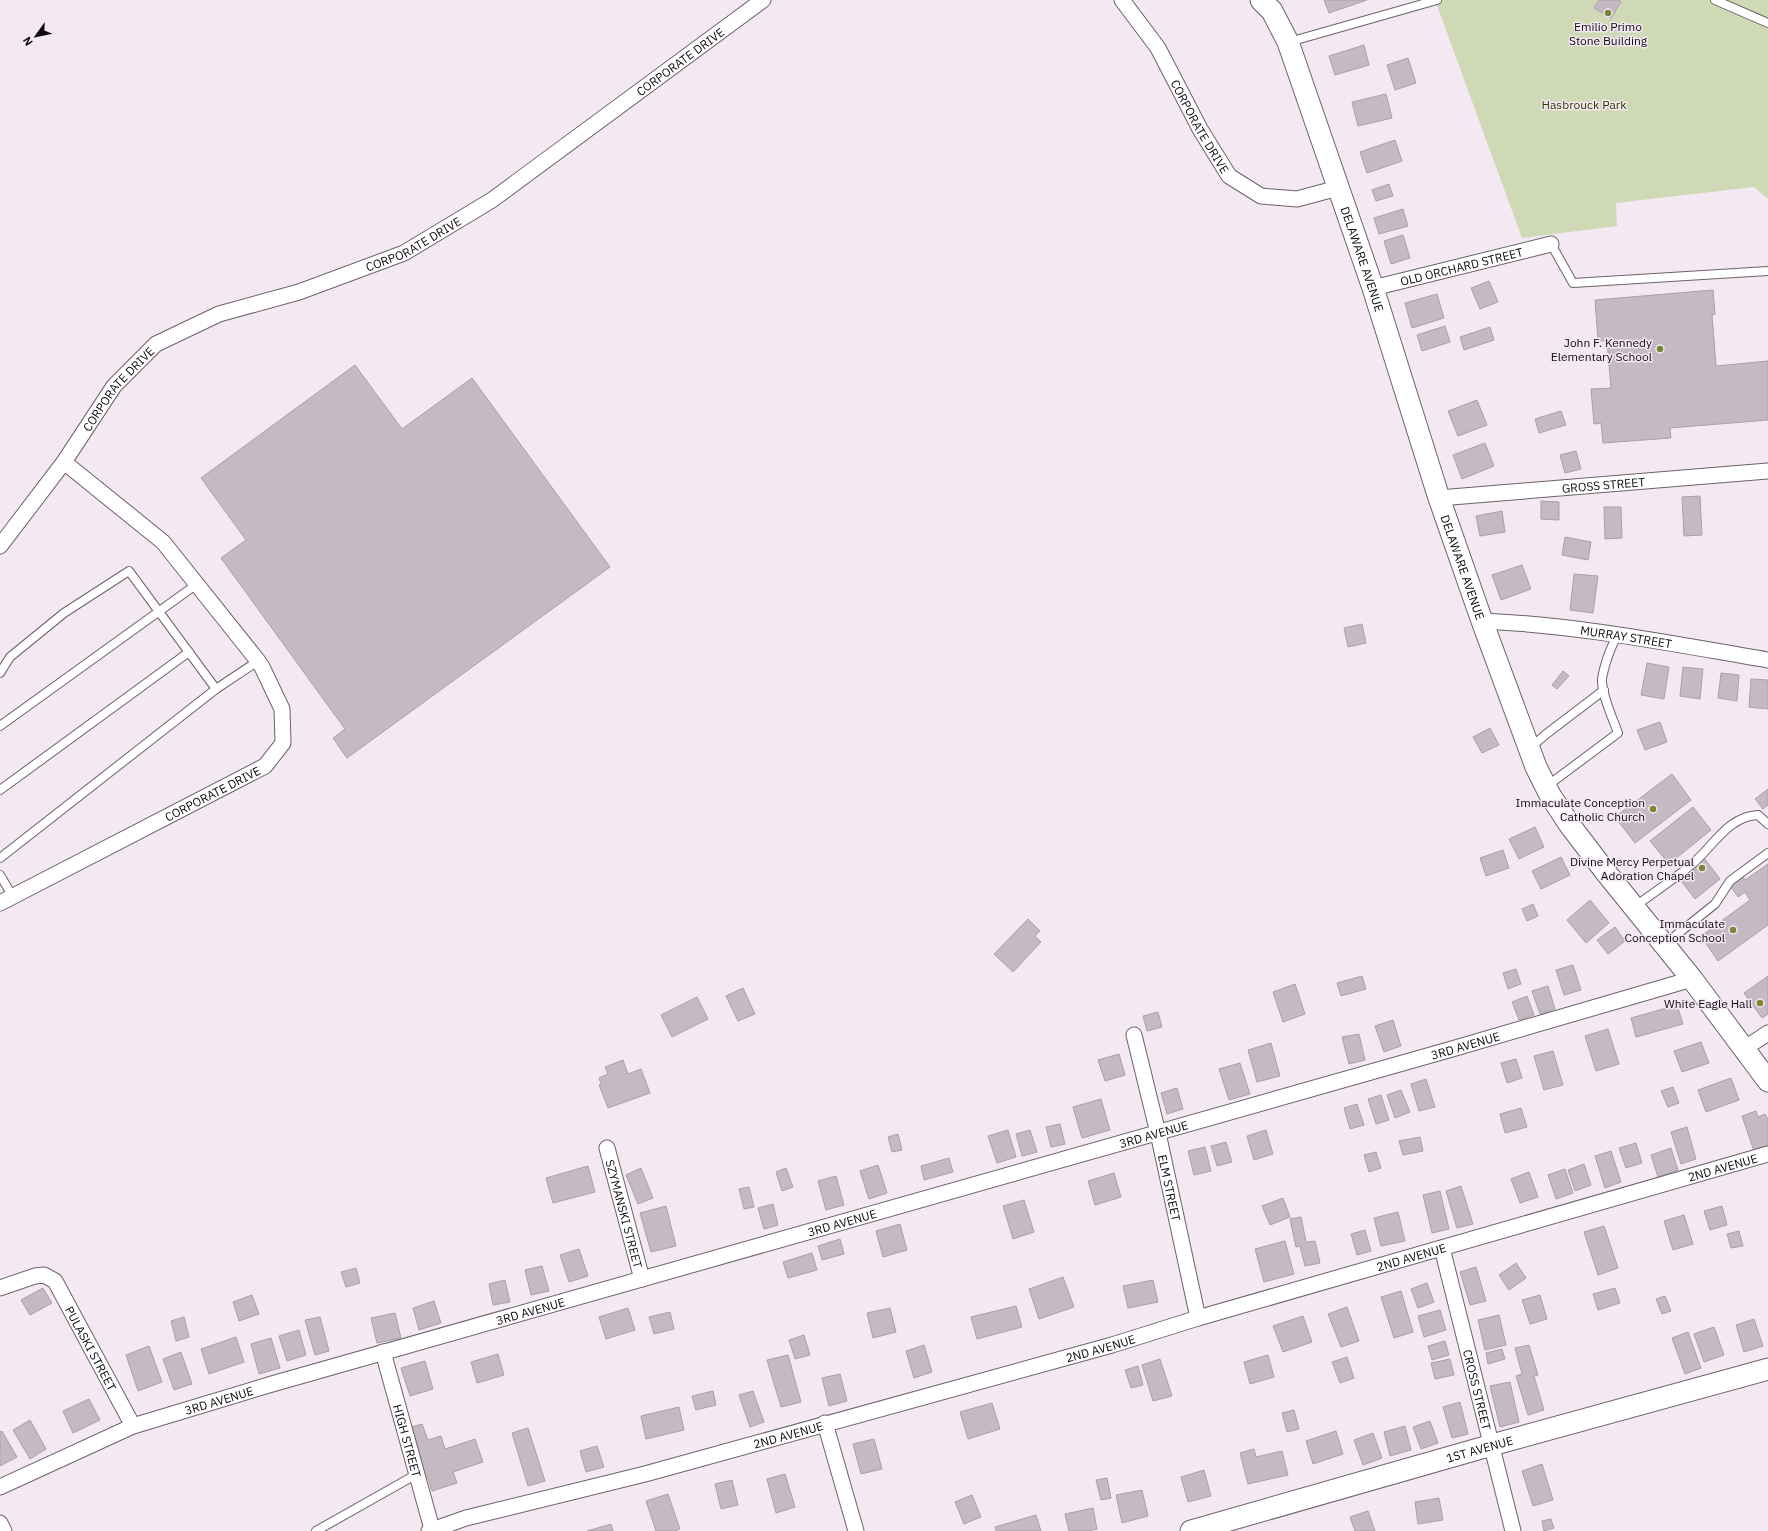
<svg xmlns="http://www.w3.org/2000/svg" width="1768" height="1531" viewBox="0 0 1768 1531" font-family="'IBM Plex Sans',sans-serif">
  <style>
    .green { fill: #cfd9b5 }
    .building { fill: #c5b9c4; stroke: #aba0aa }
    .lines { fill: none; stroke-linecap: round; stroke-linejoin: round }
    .lane-casing { stroke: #6c626b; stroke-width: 10 }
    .street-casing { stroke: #6c626b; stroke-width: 17 }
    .secondary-casing { stroke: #6c626b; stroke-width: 23 }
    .lane { stroke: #fff; stroke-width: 8 }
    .street { stroke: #fff; stroke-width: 15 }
    .secondary { stroke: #fff; stroke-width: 21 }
    .poi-dot { fill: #768737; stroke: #f4e8f3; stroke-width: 1.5 }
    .labels { text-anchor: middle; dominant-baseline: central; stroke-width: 3; stroke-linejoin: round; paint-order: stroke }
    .poi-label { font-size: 12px; fill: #0e0b0e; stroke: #f4e8f3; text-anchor: end }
    .street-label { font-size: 12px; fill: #0e0b0e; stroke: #f4e8f3 }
    .park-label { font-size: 12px; fill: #2e3802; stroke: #f4e8f3 }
  </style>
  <rect width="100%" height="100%" fill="#f4e8f3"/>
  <path class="green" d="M1435,0h333v199l-14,-12 -138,16 1,23 -95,12z"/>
  <g class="building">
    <path d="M1324,0h43l-38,13z"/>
    <path d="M1599,0h19l3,2 -10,16 -17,-10z"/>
    <path d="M1364,45l5,20 -34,10 -6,-19z"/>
    <path d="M1408,58l8,25 -21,7 -8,-25z"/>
    <path d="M1386,94l6,24 -34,8 -6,-24z"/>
    <path d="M1395,140l7,21 -35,12 -7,-21z"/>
    <path d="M1389,184l4,12 -17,5 -4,-11z"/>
    <path d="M1403,209l5,17 -29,8 -5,-16z"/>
    <path d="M1403,235l7,23 -19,6 -7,-23z"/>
    <path d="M1489,281l9,21 -18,7 -9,-21z"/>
    <path d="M1713,290l2,24 -3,1 4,51 52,-5v59l-98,8 1,10 -68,5 -2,-20 -7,1 -3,-35 20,-1 -4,-47h-9l-3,-41z"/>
    <path d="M1437,294l7,24 -32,10 -7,-25z"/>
    <path d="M1445,326l5,16 -28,9 -5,-16z"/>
    <path d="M1490,327l4,13 -30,10 -4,-13z"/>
    <path d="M355,365l47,64 70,-51 138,189 -263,191 -14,-20 12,-9 -124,-171 25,-18 -45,-62z"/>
    <path d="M1477,400l10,25 -29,11 -10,-25z"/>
    <path d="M1561,411l5,14 -27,8 -4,-14z"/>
    <path d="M1485,443l9,23 -32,13 -9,-24z"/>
    <path d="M1576,451l5,18 -16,4 -5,-18z"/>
    <path d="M1700,496l2,39 -18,1 -2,-39z"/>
    <path d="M1541,501l18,1v18l-18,-1z"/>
    <path d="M1604,507h17l1,31 -17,1z"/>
    <path d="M1502,511l3,21 -25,4 -4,-20z"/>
    <path d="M1565,537l26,5 -3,18 -26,-5z"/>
    <path d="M1522,565l9,24 -30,11 -9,-25z"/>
    <path d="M1574,574l24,2 -5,37 -23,-3z"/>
    <path d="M1362,624l4,19 -18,4 -4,-19z"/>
    <path d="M1647,663l22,4 -5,32 -23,-4z"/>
    <path d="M1683,667l20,2 -3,30 -20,-3z"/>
    <path d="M1563,671l6,5 -12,13 -5,-4z"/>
    <path d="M1721,673l18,2 -2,26 -19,-3z"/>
    <path d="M1751,679l17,1v29l-19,-2z"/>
    <path d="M1660,722l7,20 -22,8 -8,-20z"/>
    <path d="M1490,728l9,17 -17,8 -9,-16z"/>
    <path d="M1672,774l19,26 -56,43 -20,-26z"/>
    <path d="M1768,789v16l-5,4 -8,-10z"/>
    <path d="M1693,807l18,23 -42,34 -19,-23z"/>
    <path d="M1535,827l9,20 -25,12 -10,-20z"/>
    <path d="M1503,850l6,18 -23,8 -6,-18z"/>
    <path d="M1561,857l9,18 -29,14 -9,-18z"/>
    <path d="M1704,858l16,21 -25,20 -16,-21z"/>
    <path d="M1768,864v61l-50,36 -17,-25 49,-36 -5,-8 -7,5 -9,-13 13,-9 3,5z"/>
    <path d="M1590,900l19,23 -23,20 -19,-23z"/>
    <path d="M1533,904l5,12 -11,5 -5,-12z"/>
    <path d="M1028,919l12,12 -5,5 6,6 -28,30 -19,-18z"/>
    <path d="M1615,927l10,14 -17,13 -11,-14z"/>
    <path d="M1573,965l8,25 -17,5 -8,-25z"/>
    <path d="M1516,969l5,15 -13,5 -5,-16z"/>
    <path d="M1362,976l4,13 -25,7 -4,-13z"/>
    <path d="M1768,976v38l-6,4 -18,-25z"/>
    <path d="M1295,984l10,30 -22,8 -10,-30z"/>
    <path d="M1548,986l7,23 -15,5 -8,-23z"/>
    <path d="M743,988l12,26 -17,7 -12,-25z"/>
    <path d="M1527,996l7,19 -15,5 -7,-18z"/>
    <path d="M697,997l11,22 -36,18 -11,-22z"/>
    <path d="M1677,1005l6,19 -47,13 -5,-19z"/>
    <path d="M1158,1012l4,15 -15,4 -4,-15z"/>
    <path d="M1393,1020l8,26 -17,6 -9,-26z"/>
    <path d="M1608,1029l11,35 -23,7 -11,-35z"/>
    <path d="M1359,1034l6,26 -16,4 -7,-27z"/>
    <path d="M1701,1042l8,21 -27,9 -8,-21z"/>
    <path d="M1271,1043l9,33 -23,6 -9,-32z"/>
    <path d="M1553,1051l10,34 -19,5 -10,-34z"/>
    <path d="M1119,1054l6,21 -20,6 -7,-21z"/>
    <path d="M1516,1059l6,19 -15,5 -6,-20z"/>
    <path d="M623,1060l5,14 13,-5 9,24 -42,15 -9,-23 2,-1 -2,-6 9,-4 -3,-7z"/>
    <path d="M1240,1063l10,31 -21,6 -10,-31z"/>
    <path d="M1731,1078l8,22 -33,12 -8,-22z"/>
    <path d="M1426,1079l9,28 -16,4 -8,-27z"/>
    <path d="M1673,1087l6,16 -11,4 -7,-16z"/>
    <path d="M1177,1088l6,21 -16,5 -6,-21z"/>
    <path d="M1401,1090l9,22 -15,6 -8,-23z"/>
    <path d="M1381,1095l8,25 -13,4 -8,-25z"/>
    <path d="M1101,1099l9,31 -28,8 -9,-31z"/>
    <path d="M1357,1104l7,21 -14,4 -6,-21z"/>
    <path d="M1521,1108l6,19 -22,6 -5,-19z"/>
    <path d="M1756,1111l2,6 7,-3 3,5v27l-14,5 -12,-35z"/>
    <path d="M1060,1124l5,20 -14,3 -5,-20z"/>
    <path d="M1687,1127l9,32 -15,5 -10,-32z"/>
    <path d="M1008,1130l8,27 -19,6 -9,-27z"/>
    <path d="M1030,1130l7,22 -15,4 -6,-22z"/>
    <path d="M1266,1130l7,24 -19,6 -7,-24z"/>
    <path d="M898,1134l4,16 -10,2 -4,-15z"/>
    <path d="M1420,1137l3,14 -20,4 -4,-14z"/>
    <path d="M1226,1142l6,20 -15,4 -6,-20z"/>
    <path d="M1636,1143l6,20 -16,5 -7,-20z"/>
    <path d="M1205,1147l6,24 -17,4 -6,-24z"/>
    <path d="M1671,1148l7,22 -20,7 -7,-22z"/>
    <path d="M1611,1151l10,31 -16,6 -10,-32z"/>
    <path d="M1376,1152l5,16 -12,4 -5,-17z"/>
    <path d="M949,1158l4,14 -29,8 -3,-14z"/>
    <path d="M1584,1164l7,21 -16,6 -7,-21z"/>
    <path d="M878,1165l9,28 -18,6 -9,-28z"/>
    <path d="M588,1166l7,26 -42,11 -7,-25z"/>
    <path d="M641,1168l12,30 -15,6 -12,-29z"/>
    <path d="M786,1168l7,19 -11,4 -6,-19z"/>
    <path d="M1565,1169l8,24 -17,6 -8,-24z"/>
    <path d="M1529,1172l9,25 -18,6 -9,-24z"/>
    <path d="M1114,1173l7,24 -26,8 -7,-24z"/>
    <path d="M836,1176l8,29 -18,5 -8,-29z"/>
    <path d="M1461,1186l12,38 -16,4 -11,-37z"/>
    <path d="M749,1187l5,20 -10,2 -5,-20z"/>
    <path d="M1440,1191l9,38 -17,4 -9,-38z"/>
    <path d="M1283,1198l7,19 -20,8 -8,-19z"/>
    <path d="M1024,1200l10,32 -21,7 -10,-33z"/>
    <path d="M773,1204l5,21 -14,4 -6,-21z"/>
    <path d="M666,1206l10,40 -25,6 -11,-39z"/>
    <path d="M1722,1206l5,19 -17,5 -6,-19z"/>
    <path d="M1398,1212l7,29 -24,5 -7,-28z"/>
    <path d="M1684,1215l9,29 -20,6 -9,-29z"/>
    <path d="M1301,1217l5,25 9,-1 5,22 -15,3 -5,-20 -4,1 -6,-28z"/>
    <path d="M900,1224l7,26 -24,7 -7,-26z"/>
    <path d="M1604,1226l14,42 -20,7 -14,-43z"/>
    <path d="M1365,1230l6,21 -14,4 -6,-21z"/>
    <path d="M1739,1231l4,15 -12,2 -4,-14z"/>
    <path d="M840,1239l4,15 -22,6 -4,-14z"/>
    <path d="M1285,1241l9,33 -30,8 -9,-33z"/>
    <path d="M579,1249l9,27 -19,6 -9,-27z"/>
    <path d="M812,1253l5,17 -29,8 -5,-16z"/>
    <path d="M1516,1263l10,15 -17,12 -10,-15z"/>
    <path d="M542,1266l7,25 -18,4 -6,-25z"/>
    <path d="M1476,1267l10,34 -16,4 -10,-33z"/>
    <path d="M356,1268l4,15 -14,4 -5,-15z"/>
    <path d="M1063,1277l11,30 -35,12 -10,-30z"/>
    <path d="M505,1280l5,22 -17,3 -4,-21z"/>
    <path d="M1153,1280l5,22 -30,6 -5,-22z"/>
    <path d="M1427,1283l7,19 -16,6 -7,-19z"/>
    <path d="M43,1288l9,15 -22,12 -9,-15z"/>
    <path d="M1615,1288l5,15 -22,7 -5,-16z"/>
    <path d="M1401,1291l12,41 -19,6 -13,-41z"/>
    <path d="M252,1295l7,19 -20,7 -6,-19z"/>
    <path d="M1540,1295l7,24 -17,5 -8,-24z"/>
    <path d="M1665,1296l6,15 -9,3 -6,-15z"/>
    <path d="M434,1301l7,22 -22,7 -6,-22z"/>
    <path d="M1016,1306l6,21 -45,12 -6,-22z"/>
    <path d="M1347,1307l12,34 -18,6 -13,-33z"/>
    <path d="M628,1308l7,22 -29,9 -7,-22z"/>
    <path d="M890,1308l6,24 -23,6 -6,-25z"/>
    <path d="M1440,1310l6,20 -22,7 -6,-21z"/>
    <path d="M670,1312l4,17 -20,5 -5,-17z"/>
    <path d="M395,1313l6,25 -24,5 -6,-25z"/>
    <path d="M1499,1315l7,30 -21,5 -7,-30z"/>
    <path d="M1303,1316l9,26 -29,10 -10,-26z"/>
    <path d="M184,1317l5,20 -13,4 -5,-20z"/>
    <path d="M320,1317l9,34 -14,4 -10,-35z"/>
    <path d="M1754,1319l9,27 -19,6 -8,-27z"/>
    <path d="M1714,1327l10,28 -20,7 -10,-28z"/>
    <path d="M299,1330l7,25 -19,6 -8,-25z"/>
    <path d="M1688,1332l13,36 -16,6 -13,-36z"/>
    <path d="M804,1335l6,20 -15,4 -6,-19z"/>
    <path d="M236,1337l8,25 -35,12 -8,-25z"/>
    <path d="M271,1338l9,30 -21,6 -8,-30z"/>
    <path d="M1445,1341l4,14 -17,5 -4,-14z"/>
    <path d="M924,1345l8,27 -18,6 -8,-27z"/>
    <path d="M1529,1345l9,30 -4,1 10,34 -16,5 -12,-39 6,-2 -7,-26z"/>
    <path d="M149,1346l13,36 -24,9 -12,-36z"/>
    <path d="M1502,1349l3,10 -17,5 -2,-11z"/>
    <path d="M181,1352l11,32 -18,6 -11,-31z"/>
    <path d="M498,1354l6,21 -27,8 -6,-21z"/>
    <path d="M788,1355l13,47 -20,5 -14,-47z"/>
    <path d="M1268,1355l6,22 -24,7 -6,-22z"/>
    <path d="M1347,1357l7,21 -14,5 -8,-21z"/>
    <path d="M1160,1359l12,37 -19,5 -11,-36z"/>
    <path d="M1450,1359l4,16 -19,4 -4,-16z"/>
    <path d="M425,1361l8,28 -23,7 -9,-28z"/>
    <path d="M1138,1366l5,19 -12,3 -6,-18z"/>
    <path d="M840,1374l7,27 -18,5 -7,-28z"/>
    <path d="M1510,1382l9,40 -19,5 -10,-41z"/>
    <path d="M713,1391l3,14 -20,5 -4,-14z"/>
    <path d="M753,1391l11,31 -14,5 -11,-32z"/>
    <path d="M89,1399l11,21 -27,13 -10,-22z"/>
    <path d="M1460,1402l8,32 -16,4 -9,-31z"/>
    <path d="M992,1403l8,26 -32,10 -8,-27z"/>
    <path d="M679,1407l5,23 -38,9 -5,-23z"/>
    <path d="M1294,1410l5,19 -12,3 -5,-19z"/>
    <path d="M30,1420l16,29 -16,10 -17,-29z"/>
    <path d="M1430,1421l8,22 -17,6 -8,-22z"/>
    <path d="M422,1424l6,16 13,-4 4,13 30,-10 8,23 -30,10 4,11 -25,8 -6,-19 -6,2 -10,-30 6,-2 -5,-15z"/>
    <path d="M1405,1426l6,24 -21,6 -6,-24z"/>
    <path d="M528,1428l17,53 -17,5 -16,-53z"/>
    <path d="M2,1431l15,26 -17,9v-34z"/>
    <path d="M1336,1431l7,23 -30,10 -7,-23z"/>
    <path d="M1373,1433l9,25 -19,7 -9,-25z"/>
    <path d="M874,1439l8,30 -21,5 -8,-30z"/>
    <path d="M597,1446l7,21 -18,5 -6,-21z"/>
    <path d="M1254,1449l2,8 26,-6 6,24 -40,9 -8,-31z"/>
    <path d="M1542,1464l11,36 -20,6 -11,-35z"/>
    <path d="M1204,1470l7,26 -23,6 -7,-25z"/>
    <path d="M785,1474l10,33 -19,6 -9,-34z"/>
    <path d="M1107,1478l4,20 -10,2 -5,-20z"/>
    <path d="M732,1480l6,25 -17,4 -6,-25z"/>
    <path d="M1142,1490l6,26 -26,7 -6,-28z"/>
    <path d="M668,1494l12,35 -5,2h-19l-10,-30z"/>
    <path d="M972,1495l9,22 -17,7 -9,-22z"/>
    <path d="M1439,1498l4,22 -25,4 -3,-22z"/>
    <path d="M1093,1508l4,21 -9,2h-19l-4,-17z"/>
    <path d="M1368,1511l7,20h-20l-5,-14z"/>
    <path d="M1036,1515l5,16h-45l-1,-4z"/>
    <path d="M1551,1519l3,9 -10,3 -2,-10z"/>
    <path d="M611,1524l2,7h-26z"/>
  </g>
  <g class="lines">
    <g class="lane-casing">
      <g id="lane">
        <path d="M1715,0l53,23"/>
        <path d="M1289,42l148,-42"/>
        <path d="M1551,244l22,39 195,-12"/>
        <path d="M0,673l10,-16 54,-44 65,-42 87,118 -216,169"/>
        <path d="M216,689l42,-28"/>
        <path d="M0,726l197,-142"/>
        <path d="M1529,749l16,-14 59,-45"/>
        <path d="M1547,786l71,-53c-5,-14 -17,-40 -16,-54 2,-13 9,-34 16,-44"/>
        <path d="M0,790l189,-138"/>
        <path d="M0,875l13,22"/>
        <path d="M1634,907c19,-14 39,-27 57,-42 21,-17 37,-49 67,-50l10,9"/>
        <path d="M1665,944l50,-40 15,-23 38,-28"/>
        <path d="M316,1531l101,-57"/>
      </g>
    </g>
    <g class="street-casing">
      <g id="street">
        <path id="s1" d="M1122,0l36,48 42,81 29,47 32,20 36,3 41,-11"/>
        <path id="s2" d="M1373,288l178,-44"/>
        <path id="s3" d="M1439,498l329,-27"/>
        <path id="s4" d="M0,546l64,-84 50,-76 42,-42 63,-30 80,-22 105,-39 88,-53 271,-200"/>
        <path id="s5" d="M1482,621c97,4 191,23 286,39"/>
        <path id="s6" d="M0,903l265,-137 18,-23 -1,-34 -20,-42 -4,-6 -95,-119 -99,-80"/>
        <path id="s7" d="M1134,1035l24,98 40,185"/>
        <path d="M1745,1048l23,-15"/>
        <path id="s8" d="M607,1148l35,131"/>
        <path id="s9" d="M1442,1248l71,283"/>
        <path id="s10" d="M0,1288l35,-12 9,-1 11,6 78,145"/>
        <path id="s11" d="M383,1352l49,177"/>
        <path d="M825,1423l31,108"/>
        <path id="s12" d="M0,1487l133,-61 139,-42 1180,-335 240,-70"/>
        <path d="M0,1523l4,8"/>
        <path id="s13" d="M429,1531l37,-13 179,-44 467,-129 86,-27 570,-164"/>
      </g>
    </g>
    <g class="secondary-casing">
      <g id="secondary">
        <path id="s14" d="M1261,0l11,11 16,31 85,246 66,210 43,123 54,146 14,28 19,29 35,46 88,109 76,102"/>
        <path id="s15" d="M1191,1531l301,-86 276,-76"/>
      </g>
    </g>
    <use href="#lane" class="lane"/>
    <use href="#street" class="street"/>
    <use href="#secondary" class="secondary"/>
  </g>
  <g class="poi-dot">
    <circle cx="1608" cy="13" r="4"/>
    <circle cx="1660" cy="349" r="4"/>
    <circle cx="1653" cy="809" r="4"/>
    <circle cx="1702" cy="868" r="4"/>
    <circle cx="1733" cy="930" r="4"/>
    <circle cx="1760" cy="1003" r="4"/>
  </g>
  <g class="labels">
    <g class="poi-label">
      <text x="1608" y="26" text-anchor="middle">Emilio Primo<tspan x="1608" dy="14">Stone Building</tspan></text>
      <text x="1652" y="342">John F. Kennedy<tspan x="1652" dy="14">Elementary School</tspan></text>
      <text x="1645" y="802">Immaculate Conception<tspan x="1645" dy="14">Catholic Church</tspan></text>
      <text x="1694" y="861">Divine Mercy Perpetual<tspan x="1694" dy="14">Adoration Chapel</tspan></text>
      <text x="1725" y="923">Immaculate<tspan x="1725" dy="14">Conception School</tspan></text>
      <text x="1752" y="1003">White Eagle Hall</text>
    </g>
    <g class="street-label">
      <text stroke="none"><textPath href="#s4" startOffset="857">CORPORATE DRIVE</textPath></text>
      <text stroke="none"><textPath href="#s1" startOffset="149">CORPORATE DRIVE</textPath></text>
      <text stroke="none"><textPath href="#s4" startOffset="533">CORPORATE DRIVE</textPath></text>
      <text stroke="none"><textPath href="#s14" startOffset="280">DELAWARE AVENUE</textPath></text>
      <text stroke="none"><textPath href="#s2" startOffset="91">OLD ORCHARD STREET</textPath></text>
      <text stroke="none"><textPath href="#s4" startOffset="197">CORPORATE DRIVE</textPath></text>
      <text stroke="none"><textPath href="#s3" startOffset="165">GROSS STREET</textPath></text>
      <text stroke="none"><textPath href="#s14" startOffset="604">DELAWARE AVENUE</textPath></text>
      <text stroke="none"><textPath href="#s5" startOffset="145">MURRAY STREET</textPath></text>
      <text stroke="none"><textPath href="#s6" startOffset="239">CORPORATE DRIVE</textPath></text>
      <text stroke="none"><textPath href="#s12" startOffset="1532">3RD AVENUE</textPath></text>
      <text stroke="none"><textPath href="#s12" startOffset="1208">3RD AVENUE</textPath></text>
      <text stroke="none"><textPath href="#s13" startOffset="1344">2ND AVENUE</textPath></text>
      <text stroke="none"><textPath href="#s7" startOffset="157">ELM STREET</textPath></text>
      <text stroke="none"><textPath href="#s8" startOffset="68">SZYMANSKI STREET</textPath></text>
      <text stroke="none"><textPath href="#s12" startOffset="884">3RD AVENUE</textPath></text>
      <text stroke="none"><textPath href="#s13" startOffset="1020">2ND AVENUE</textPath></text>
      <text stroke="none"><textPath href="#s12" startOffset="560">3RD AVENUE</textPath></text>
      <text stroke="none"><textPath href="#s10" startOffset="135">PULASKI STREET</textPath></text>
      <text stroke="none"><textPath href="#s13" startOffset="696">2ND AVENUE</textPath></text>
      <text stroke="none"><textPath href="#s9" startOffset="146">CROSS STREET</textPath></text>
      <text stroke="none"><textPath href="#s12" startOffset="236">3RD AVENUE</textPath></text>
      <text stroke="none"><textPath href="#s13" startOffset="372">2ND AVENUE</textPath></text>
      <text stroke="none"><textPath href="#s11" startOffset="92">HIGH STREET</textPath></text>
      <text stroke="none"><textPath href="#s15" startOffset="300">1ST AVENUE</textPath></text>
    </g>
    <g class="park-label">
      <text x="1584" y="104">Hasbrouck Park</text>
    </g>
  </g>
  <g transform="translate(36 36) rotate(237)" stroke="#f4e8f3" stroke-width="3" paint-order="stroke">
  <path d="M0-3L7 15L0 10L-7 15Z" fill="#0e0b0e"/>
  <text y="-6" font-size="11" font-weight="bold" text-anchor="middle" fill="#0e0b0e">N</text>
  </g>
</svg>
